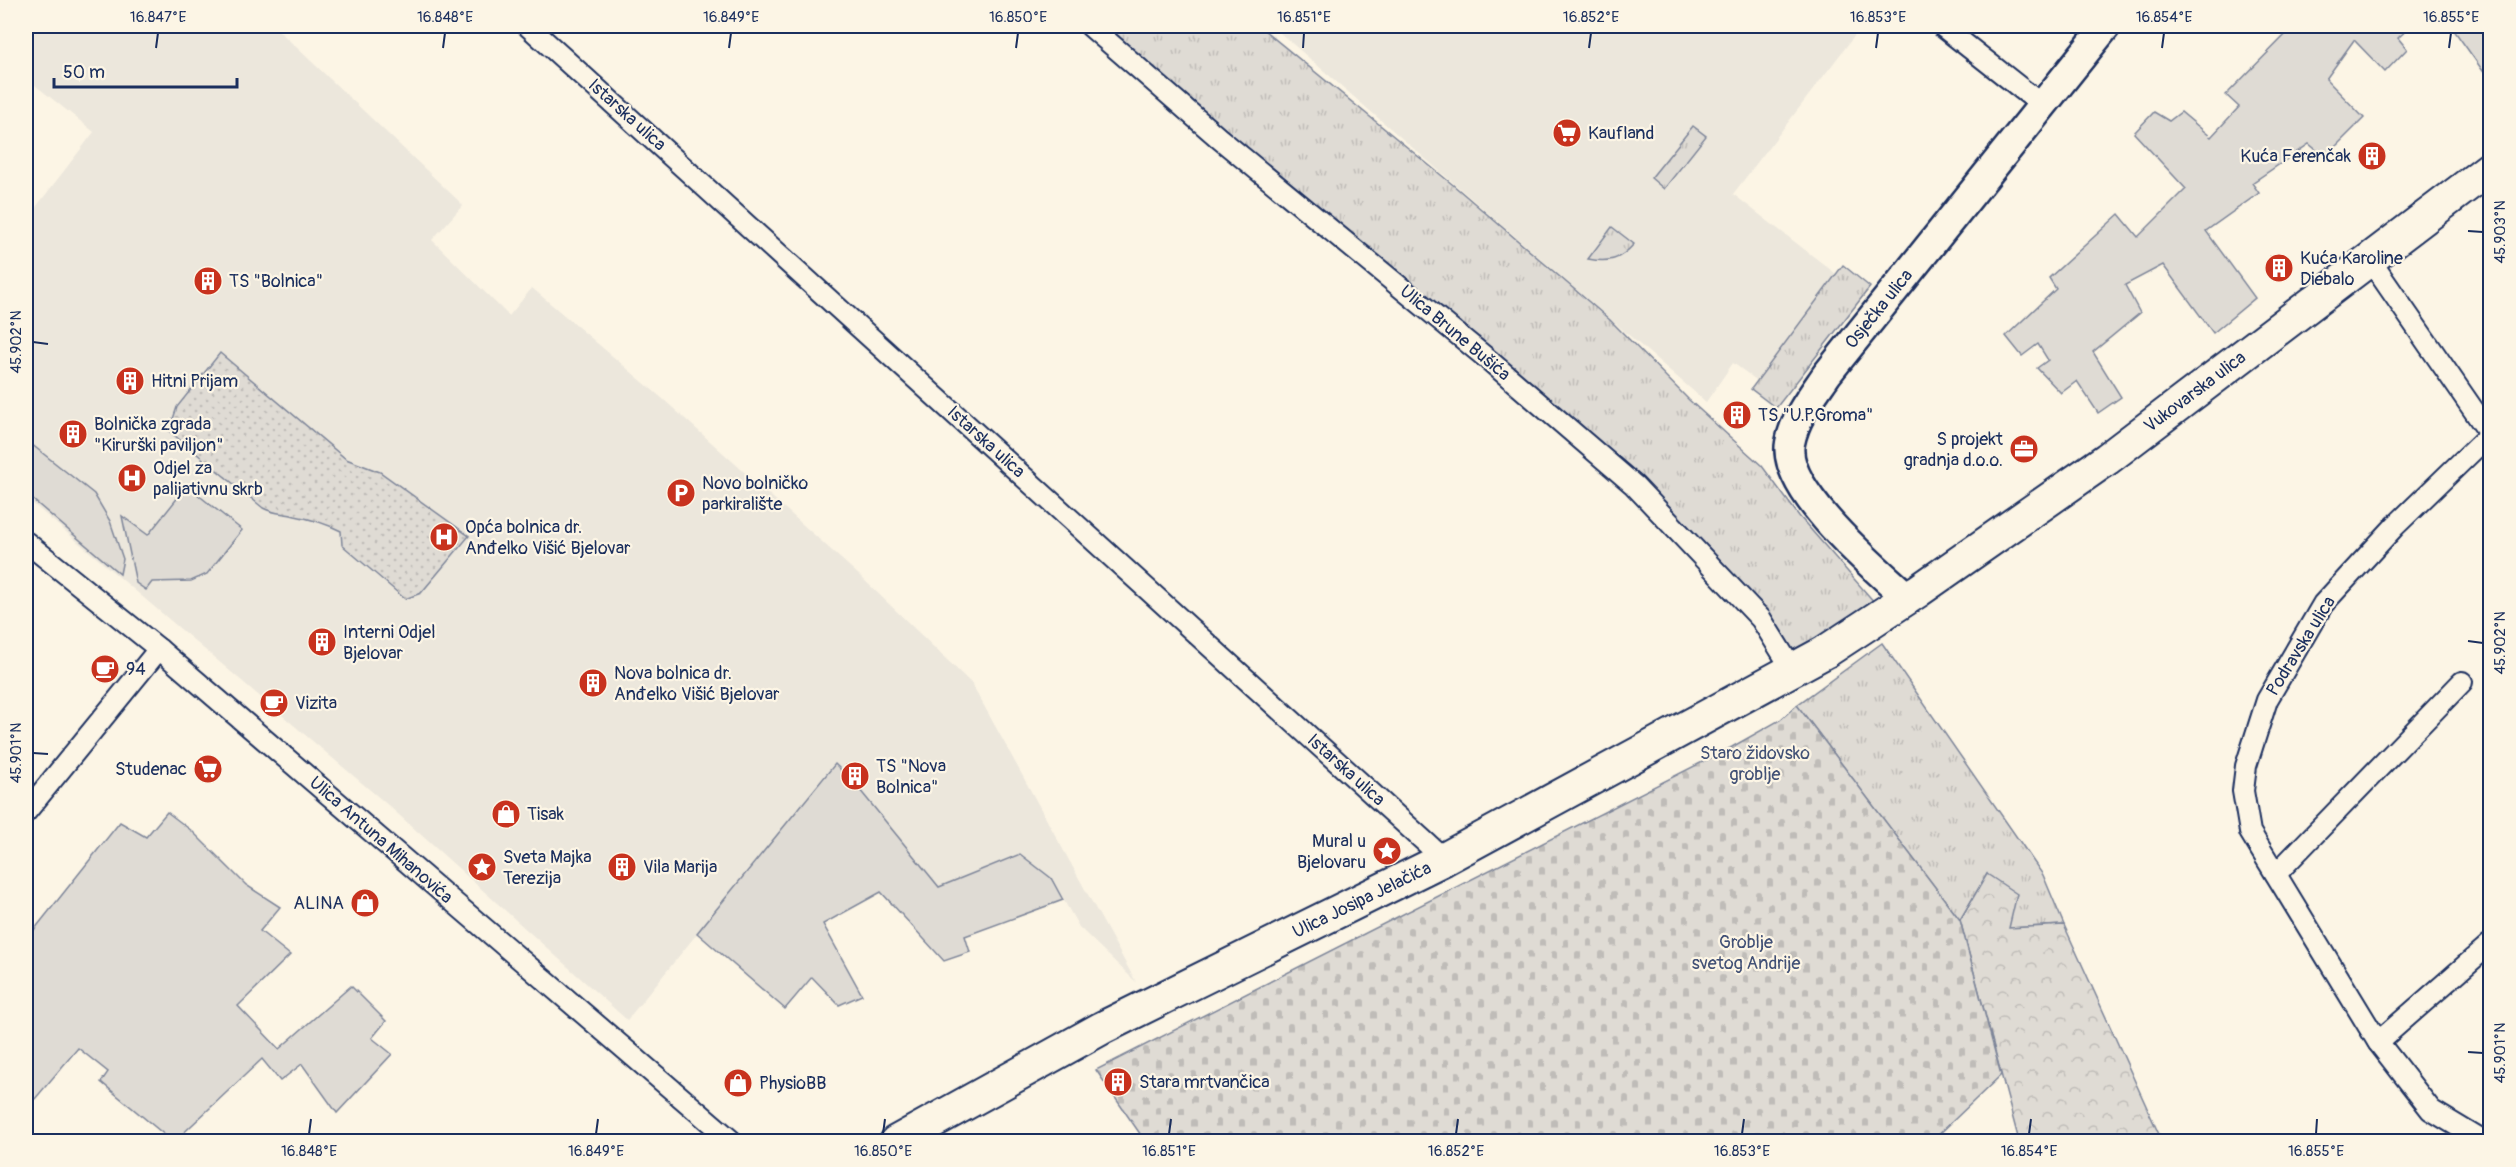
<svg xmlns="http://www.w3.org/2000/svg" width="2516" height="1167" viewBox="0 0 2516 1167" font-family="Pangolin,sans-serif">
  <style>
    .built { fill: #ece7dc }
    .grass { fill: url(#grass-tufts); stroke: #7d8599; stroke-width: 1.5 }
    .forest { fill: url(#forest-crowns); stroke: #7d8599; stroke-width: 1.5 }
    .cemetery { fill: url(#cemetery-stones); stroke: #7d8599; stroke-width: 1.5 }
    .park { fill: url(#park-dots); stroke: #7d8599; stroke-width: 1.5 }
    .garden { fill: #dfdbd4; stroke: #7d8599; stroke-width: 1.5 }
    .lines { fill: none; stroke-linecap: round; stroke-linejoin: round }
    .street-casing { stroke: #1b2f5e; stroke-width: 24 }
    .secondary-casing { stroke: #1b2f5e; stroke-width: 33 }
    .primary-casing { stroke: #1b2f5e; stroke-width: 36 }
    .street { stroke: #fcf5e5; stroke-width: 20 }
    .secondary { stroke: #fcf5e5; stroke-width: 28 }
    .primary { stroke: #fcf5e5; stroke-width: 32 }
    .ticks { fill: none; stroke: #1b2f5e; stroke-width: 2 }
    .labels { text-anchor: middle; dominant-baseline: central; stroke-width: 4.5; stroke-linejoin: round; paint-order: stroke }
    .street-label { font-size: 18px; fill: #1b2f5e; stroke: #fcf5e5 }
    .poi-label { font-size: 18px; fill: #1b2f5e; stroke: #fcf5e5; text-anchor: start }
    .park-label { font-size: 18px; fill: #425176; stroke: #fcf5e5 }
    .neatline { fill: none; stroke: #1b2f5e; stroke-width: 2 }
    .ticks-label { font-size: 15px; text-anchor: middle; fill: #1b2f5e }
  </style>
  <defs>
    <pattern id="grass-tufts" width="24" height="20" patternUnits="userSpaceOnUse" patternTransform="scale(1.5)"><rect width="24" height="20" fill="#dfdbd4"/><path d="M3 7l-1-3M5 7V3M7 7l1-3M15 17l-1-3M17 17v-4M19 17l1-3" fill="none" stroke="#bfbcb8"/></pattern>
    <pattern id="forest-crowns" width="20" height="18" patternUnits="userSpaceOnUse" patternTransform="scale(1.5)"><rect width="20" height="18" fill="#dfdbd4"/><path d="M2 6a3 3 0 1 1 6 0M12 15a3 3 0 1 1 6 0" fill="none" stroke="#bfbcb8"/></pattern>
    <pattern id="cemetery-stones" width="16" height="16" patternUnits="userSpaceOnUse" patternTransform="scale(1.5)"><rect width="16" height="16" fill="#dfdbd4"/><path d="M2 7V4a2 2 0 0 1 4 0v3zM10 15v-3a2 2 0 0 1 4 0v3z" fill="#bfbcb8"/></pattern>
    <pattern id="park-dots" width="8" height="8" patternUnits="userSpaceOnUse" patternTransform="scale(1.5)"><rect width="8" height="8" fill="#dfdbd4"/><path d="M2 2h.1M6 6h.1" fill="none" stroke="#bfbcb8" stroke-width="1.8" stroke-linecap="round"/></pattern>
  </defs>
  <rect width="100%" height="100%" fill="#fcf5e5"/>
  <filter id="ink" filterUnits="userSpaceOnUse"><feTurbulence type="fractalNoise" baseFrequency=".0167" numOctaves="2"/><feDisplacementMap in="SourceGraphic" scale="12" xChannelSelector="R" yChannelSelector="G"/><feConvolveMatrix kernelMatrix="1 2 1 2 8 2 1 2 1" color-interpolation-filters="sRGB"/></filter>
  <g filter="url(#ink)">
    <g class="built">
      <path d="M26,26h248l189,179 -31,35 77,76 23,-28 131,111 197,177 112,108 164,298 -57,-55 -28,-49 -112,10 -84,-104 -20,-20 -208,256 -238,-214 -363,-308v-278l68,-88 -68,-54z"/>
      <path d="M1272,26h590l-129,168 116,90 -79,106 -37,-27 -27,39z"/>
    </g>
    <g class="grass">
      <path d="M1090,26h169l193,158 158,136 79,80 73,66 37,50 77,88 -81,54 -161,-173z"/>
      <path d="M1693,126l13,10 -42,53 -13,-11z"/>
      <path d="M1612,227l22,17c-14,16 -25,19 -46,15z"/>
      <path d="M1843,265l27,22 -94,121 -25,-19z"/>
      <path d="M1882,643l161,232 21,50 -56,3 -21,-54 -27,46 -163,-215z"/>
    </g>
    <path class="forest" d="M1987,874l30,20 -8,34 55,-3 98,216h-143l-59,-221z"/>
    <path class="cemetery" d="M1797,705l163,215 41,155 -69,66h-787l-49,-71 636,-323 48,-27z"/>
    <path class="park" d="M220,353l126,106 34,13 89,64 -48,57 -16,6 -63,-54 -1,-14c-14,-7 -30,-12 -46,-15 -11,-3 -21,-2 -32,-8l-94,-77 8,-24z"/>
    <g class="garden">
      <path d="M2294,26h117l-13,12 9,11 -22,23 -31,-32 -28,39 38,39 -39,39 -16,-13 -57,39 7,10 -53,38 49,67 -42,35 -50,-68 -38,20 15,28 -47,39 28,45 -23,16 -21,-32 -16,12 -24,-25 11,-8 -10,-16 -16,12 -16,-20 50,-47 -7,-11 70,-64 19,23 48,-48 -52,-56 20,-21 15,9 12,-9 30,25 28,-30 -13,-12z"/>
      <path d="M2451,26h39v37l-7,8z"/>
      <path d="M26,440l68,54 16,27 13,38 -3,15 -94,-80z"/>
      <path d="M187,486l55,44 -35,44 -16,7 -39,1 -6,8 -10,-7 -14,-67 26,19z"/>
      <path d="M835,764l20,20 84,103 81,-33 31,24 12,22 -98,36 5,16 -26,9 -63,-69 -58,32 39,71 -23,10 -27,-28 -27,32 -88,-76z"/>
      <path d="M167,812l25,19 54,54 34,22 -20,24 30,24 -52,51 41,43 72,-63 35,35 -14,17 20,16 -55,59 -35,-49 -22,17 -18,-22 -87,82h-3l-71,-59 7,-10 -30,-24 -43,51 -9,-9v-150l94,-118 26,15z"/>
    </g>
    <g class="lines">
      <g class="street-casing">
        <g id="street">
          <path d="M528,26l916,833"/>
          <path d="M1090,26l130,113 264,217 150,129 127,134 31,50"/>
          <path d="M1942,26l100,79"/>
          <path d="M2370,260l120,174 -95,92 -72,78 -56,96 -21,66 -3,25 7,41 128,210 53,68 53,32"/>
          <path d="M26,542l133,107 574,493"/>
          <path d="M26,812l133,-163"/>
          <path d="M2276,874l186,-192"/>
          <path d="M2378,1042l112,-98"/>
        </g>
      </g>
      <g class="secondary-casing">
        <path id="secondary" d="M1908,598c-32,-29 -127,-108 -118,-155 5,-26 22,-47 37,-69l279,-348"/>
      </g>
      <g class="primary-casing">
        <path id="primary" d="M896,1142l206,-114 342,-169 381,-207 93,-61 189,-132 383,-291"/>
      </g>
      <use href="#street" class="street"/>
      <use href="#secondary" class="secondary"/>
      <use href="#primary" class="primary"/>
    </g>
  </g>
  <path class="ticks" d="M156,48l2,-15M443,48l2,-15M729,48l2,-15M1016,48l2,-15M1303,48l1,-15M1589,48l2,-15M1876,48l2,-15M2162,48l2,-15M2449,48l2,-15M2468,231l15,1M33,342l15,2M2468,641l15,2M33,753l15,1M2468,1052l15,1M309,1134l2,-15M596,1134l2,-15M883,1134l2,-15M1169,1134l2,-15M1456,1134l2,-15M1742,1134l2,-15M2029,1134l2,-15M2316,1134l1,-15"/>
  <defs>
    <g id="supermarket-disc" transform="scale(1.5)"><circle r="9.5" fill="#c8321e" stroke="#fcf5e5"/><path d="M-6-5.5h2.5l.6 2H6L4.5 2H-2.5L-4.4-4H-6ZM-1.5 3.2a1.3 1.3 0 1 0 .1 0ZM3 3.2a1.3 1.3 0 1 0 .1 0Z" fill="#fff"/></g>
    <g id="building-disc" transform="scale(1.5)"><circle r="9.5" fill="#c8321e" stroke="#fcf5e5"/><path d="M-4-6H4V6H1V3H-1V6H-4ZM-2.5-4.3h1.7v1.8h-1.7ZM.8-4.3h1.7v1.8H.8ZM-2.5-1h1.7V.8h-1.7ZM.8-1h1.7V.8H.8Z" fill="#fff"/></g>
    <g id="office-disc" transform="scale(1.5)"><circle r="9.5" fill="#c8321e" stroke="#fcf5e5"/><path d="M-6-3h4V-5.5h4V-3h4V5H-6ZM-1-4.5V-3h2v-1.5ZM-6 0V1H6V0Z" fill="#fff"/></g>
    <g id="hospital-disc" transform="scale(1.5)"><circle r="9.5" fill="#c8321e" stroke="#fcf5e5"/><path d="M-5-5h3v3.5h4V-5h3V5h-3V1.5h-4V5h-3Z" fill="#fff"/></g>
    <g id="parking-disc" transform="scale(1.5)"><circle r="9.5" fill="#c8321e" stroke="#fcf5e5"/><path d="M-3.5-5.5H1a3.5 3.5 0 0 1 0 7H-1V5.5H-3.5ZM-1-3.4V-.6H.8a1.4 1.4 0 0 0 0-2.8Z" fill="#fff"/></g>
    <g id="cafe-disc" transform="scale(1.5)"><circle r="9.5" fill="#c8321e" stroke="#fcf5e5"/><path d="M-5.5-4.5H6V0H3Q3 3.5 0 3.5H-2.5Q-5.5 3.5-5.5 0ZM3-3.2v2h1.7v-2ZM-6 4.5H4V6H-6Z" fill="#fff"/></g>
    <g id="shop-disc" transform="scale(1.5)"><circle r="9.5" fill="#c8321e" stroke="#fcf5e5"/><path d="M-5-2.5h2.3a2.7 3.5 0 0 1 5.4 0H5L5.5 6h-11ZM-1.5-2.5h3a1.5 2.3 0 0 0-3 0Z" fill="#fff"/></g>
    <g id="sight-disc" transform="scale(1.5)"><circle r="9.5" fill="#c8321e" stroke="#fcf5e5"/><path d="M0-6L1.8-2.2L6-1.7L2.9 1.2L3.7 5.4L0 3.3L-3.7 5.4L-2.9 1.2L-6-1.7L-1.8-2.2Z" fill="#fff"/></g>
  </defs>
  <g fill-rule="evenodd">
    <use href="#supermarket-disc" x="1567" y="133"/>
    <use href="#building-disc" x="2372" y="156"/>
    <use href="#building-disc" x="2279" y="268"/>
    <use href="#building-disc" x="208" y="281"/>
    <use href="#building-disc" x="130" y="381"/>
    <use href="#building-disc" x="1737" y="415"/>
    <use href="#building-disc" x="73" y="434"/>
    <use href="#office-disc" x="2024" y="449"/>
    <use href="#hospital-disc" x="132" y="478"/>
    <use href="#parking-disc" x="681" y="493"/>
    <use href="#hospital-disc" x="444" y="537"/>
    <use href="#building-disc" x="322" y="642"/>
    <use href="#cafe-disc" x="105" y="669"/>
    <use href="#building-disc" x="593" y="683"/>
    <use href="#cafe-disc" x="274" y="703"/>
    <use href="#supermarket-disc" x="208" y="769"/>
    <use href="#building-disc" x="855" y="776"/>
    <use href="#shop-disc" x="506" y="814"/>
    <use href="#sight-disc" x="1387" y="851"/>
    <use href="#sight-disc" x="482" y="867"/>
    <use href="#building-disc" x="622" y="867"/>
    <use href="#shop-disc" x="365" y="903"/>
    <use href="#building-disc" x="1118" y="1082"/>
    <use href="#shop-disc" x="738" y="1083"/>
  </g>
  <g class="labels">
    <g class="street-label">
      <text transform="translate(627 115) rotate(42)">Istarska ulica</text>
      <text transform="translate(1879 309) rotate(-51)">Osječka ulica</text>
      <text transform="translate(1455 333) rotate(40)">Ulica Brune Bušića</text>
      <text transform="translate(2195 392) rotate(-37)">Vukovarska ulica</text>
      <text transform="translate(986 442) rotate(42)">Istarska ulica</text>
      <text transform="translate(2301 646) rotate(-58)">Podravska ulica</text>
      <text transform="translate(1346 770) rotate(42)">Istarska ulica</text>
      <text transform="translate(381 840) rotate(41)">Ulica Antuna Mihanovića</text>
      <text transform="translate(1362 900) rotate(-26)">Ulica Josipa Jelačića</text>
    </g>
    <g class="poi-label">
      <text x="1588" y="133">Kaufland</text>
      <text x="2351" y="156" text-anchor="end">Kuća Ferenčak</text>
      <text x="2300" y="258">Kuća Karoline<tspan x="2300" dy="21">Diebalo</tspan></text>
      <text x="229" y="281">TS "Bolnica"</text>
      <text x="151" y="381">Hitni Prijam</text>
      <text x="1758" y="415">TS "U.P.Groma"</text>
      <text x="94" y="424">Bolnička zgrada<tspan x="94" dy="21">"Kirurški paviljon"</tspan></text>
      <text x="2003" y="439" text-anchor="end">S projekt<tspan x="2003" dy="21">gradnja d.o.o.</tspan></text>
      <text x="153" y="468">Odjel za<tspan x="153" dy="21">palijativnu skrb</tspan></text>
      <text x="702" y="483">Novo bolničko<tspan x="702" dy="21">parkiralište</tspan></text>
      <text x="465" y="527">Opća bolnica dr.<tspan x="465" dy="21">Anđelko Višić Bjelovar</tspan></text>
      <text x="343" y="632">Interni Odjel<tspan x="343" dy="21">Bjelovar</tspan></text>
      <text x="126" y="669">94</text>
      <text x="614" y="673">Nova bolnica dr.<tspan x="614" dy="21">Anđelko Višić Bjelovar</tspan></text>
      <text x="295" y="703">Vizita</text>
      <text x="876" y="766">TS "Nova<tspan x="876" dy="21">Bolnica"</tspan></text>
      <text x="187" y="769" text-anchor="end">Studenac</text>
      <text x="527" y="814">Tisak</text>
      <text x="1366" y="841" text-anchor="end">Mural u<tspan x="1366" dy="21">Bjelovaru</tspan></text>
      <text x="503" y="857">Sveta Majka<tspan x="503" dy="21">Terezija</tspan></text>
      <text x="643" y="867">Vila Marija</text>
      <text x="344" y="903" text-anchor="end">ALINA</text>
      <text x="1139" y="1082">Stara mrtvančica</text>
      <text x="759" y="1083">PhysioBB</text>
    </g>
    <g class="park-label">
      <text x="1755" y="753">Staro židovsko<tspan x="1755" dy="21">groblje</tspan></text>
      <text x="1746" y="942">Groblje<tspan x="1746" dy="21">svetog Andrije</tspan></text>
    </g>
  </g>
  <rect width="2516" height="1167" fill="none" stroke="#fcf5e5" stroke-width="66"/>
  <path d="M54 78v9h183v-9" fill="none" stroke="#1b2f5e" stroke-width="3"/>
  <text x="63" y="78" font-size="18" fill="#1b2f5e" stroke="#fcf5e5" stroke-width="4.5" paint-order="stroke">50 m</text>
  <rect x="33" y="33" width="2450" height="1101" class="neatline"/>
  <g class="ticks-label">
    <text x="158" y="22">16.847°E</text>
    <text x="445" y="22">16.848°E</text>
    <text x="731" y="22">16.849°E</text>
    <text x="1018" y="22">16.850°E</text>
    <text x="1304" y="22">16.851°E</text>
    <text x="1591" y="22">16.852°E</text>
    <text x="1878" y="22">16.853°E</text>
    <text x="2164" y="22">16.854°E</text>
    <text x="2451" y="22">16.855°E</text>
    <text transform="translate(2500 232) rotate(-90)" y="5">45.903°N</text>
    <text transform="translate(16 342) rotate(-90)" y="5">45.902°N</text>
    <text transform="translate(2500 643) rotate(-90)" y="5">45.902°N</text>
    <text transform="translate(16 753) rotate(-90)" y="5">45.901°N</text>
    <text transform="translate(2500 1053) rotate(-90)" y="5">45.901°N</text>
    <text x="309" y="1156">16.848°E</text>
    <text x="596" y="1156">16.849°E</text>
    <text x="883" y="1156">16.850°E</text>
    <text x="1169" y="1156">16.851°E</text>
    <text x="1456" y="1156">16.852°E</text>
    <text x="1742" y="1156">16.853°E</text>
    <text x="2029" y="1156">16.854°E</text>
    <text x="2316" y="1156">16.855°E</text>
  </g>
</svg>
